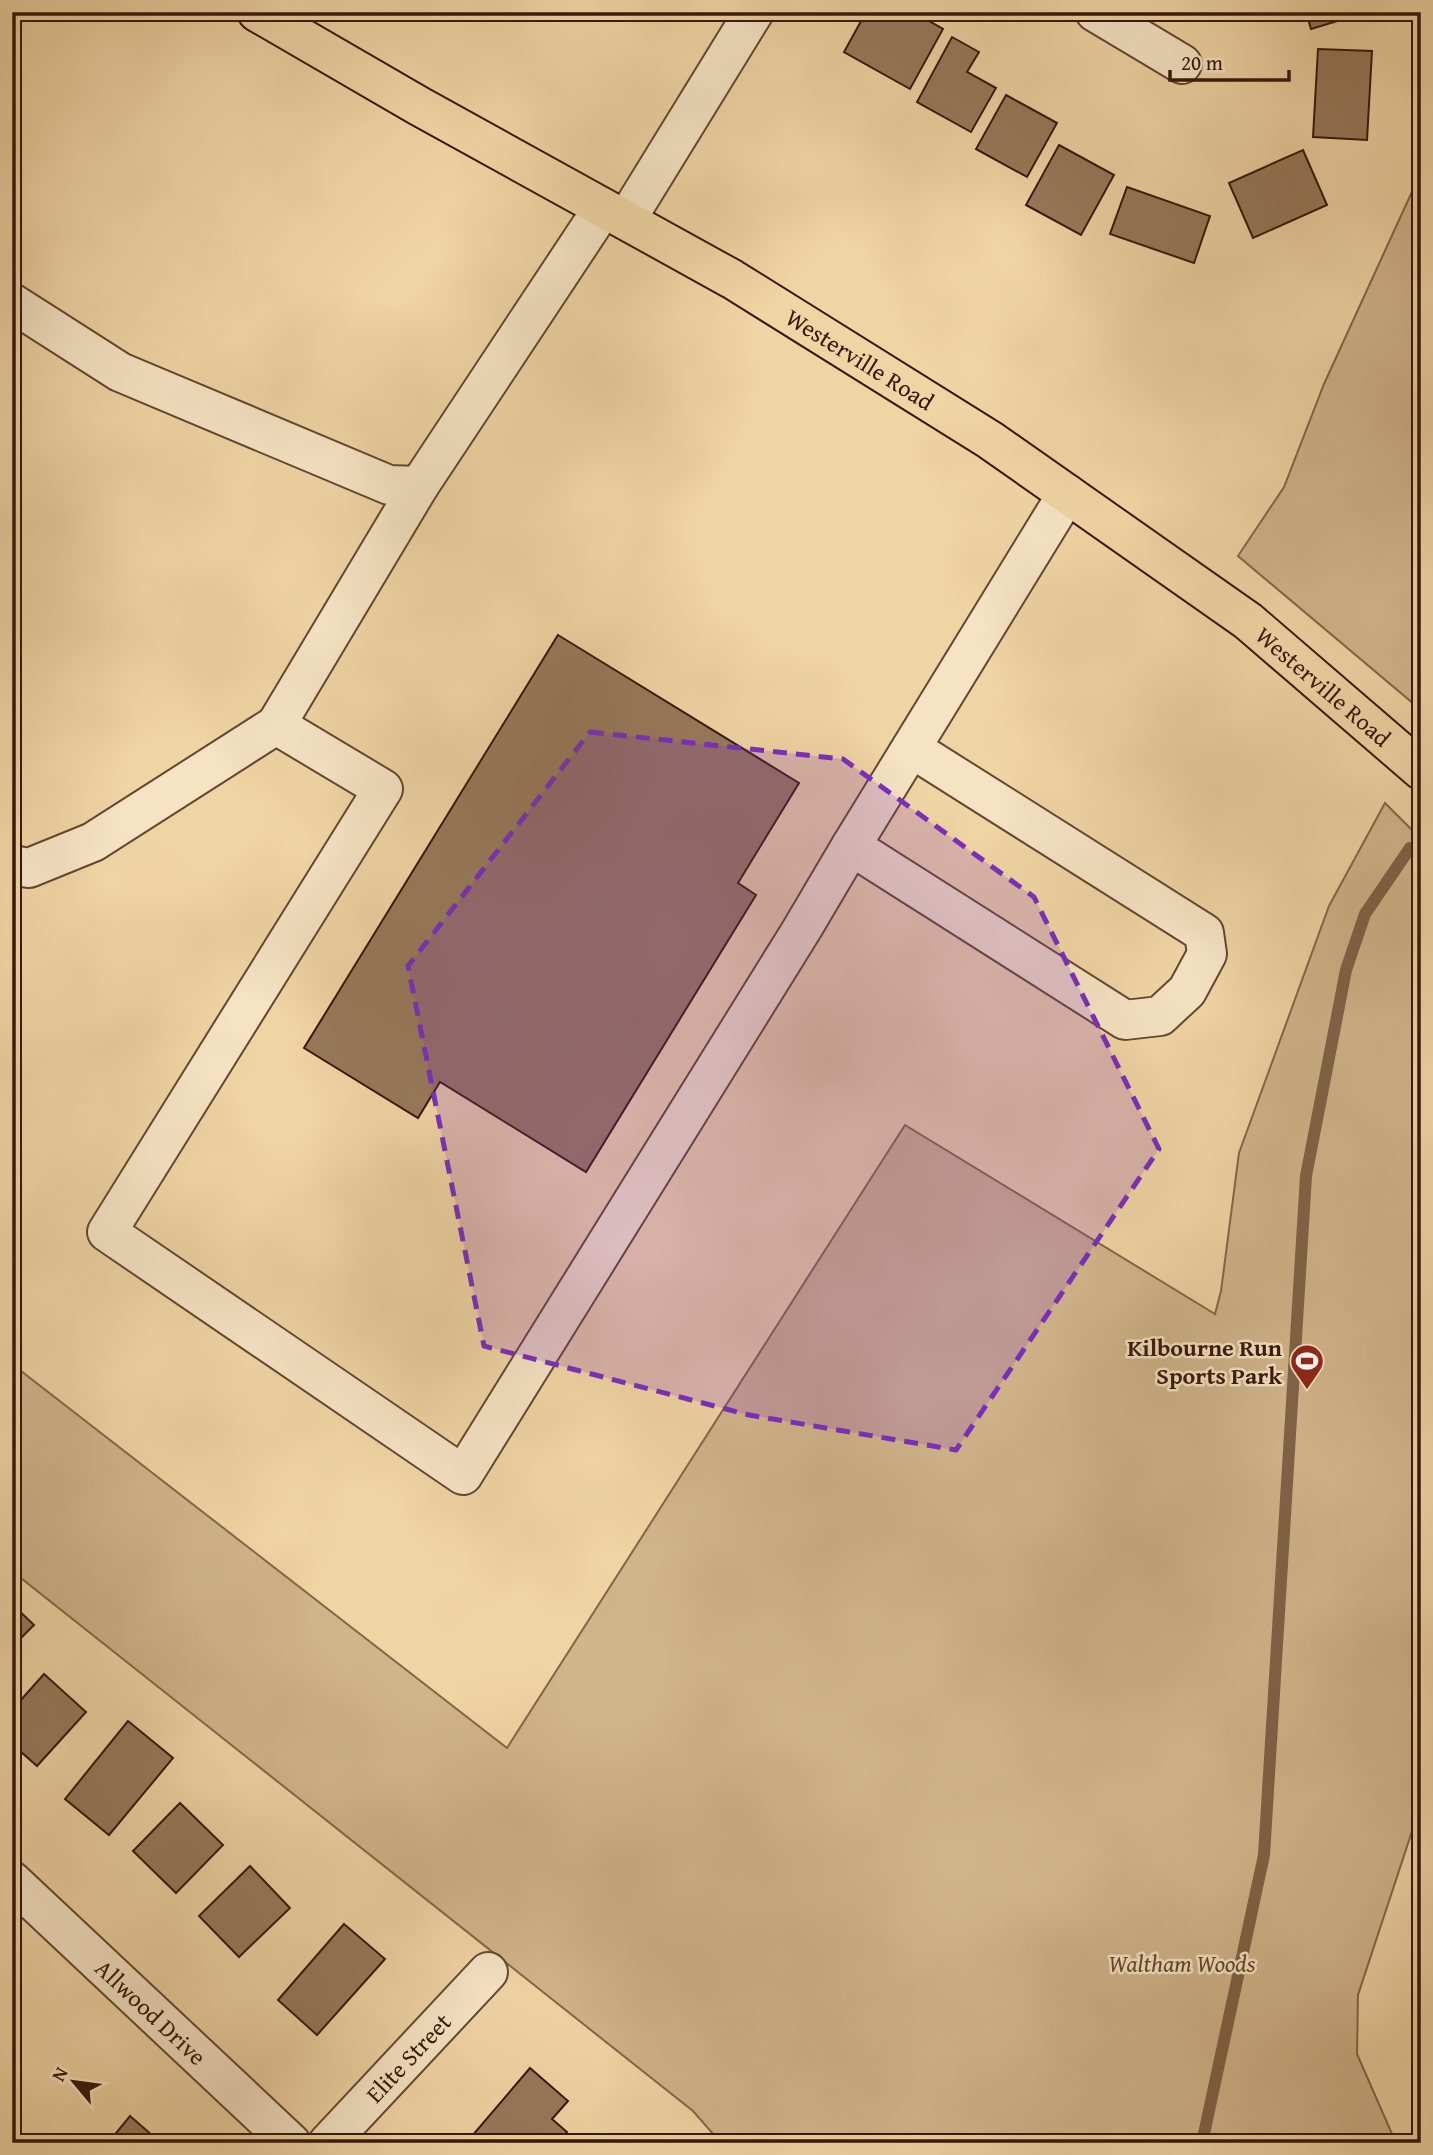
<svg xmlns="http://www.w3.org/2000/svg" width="1433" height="2155" viewBox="0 0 1433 2155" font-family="'Gentium Book Plus',serif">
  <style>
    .green { fill: #d0b48a; stroke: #83664a; stroke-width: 2 }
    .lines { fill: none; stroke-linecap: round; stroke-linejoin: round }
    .stream { stroke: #7f6247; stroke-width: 12 }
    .building { fill: #96795a; stroke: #36170a; stroke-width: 2 }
    .minor-casing { stroke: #644630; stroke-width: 42 }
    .major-casing { stroke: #36170a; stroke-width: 42 }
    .minor { stroke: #f5e3c4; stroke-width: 38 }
    .major { stroke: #efd4a4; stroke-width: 38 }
    .marked { fill: #7b2cbf; fill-opacity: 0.2; stroke: #7b2cbf; stroke-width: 5; stroke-dasharray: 14 9; stroke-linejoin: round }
    .labels { text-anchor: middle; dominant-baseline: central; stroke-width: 5; stroke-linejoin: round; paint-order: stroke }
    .street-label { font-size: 24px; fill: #36170a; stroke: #f5e3c4 }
    .poi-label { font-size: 24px; font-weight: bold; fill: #36170a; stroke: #f5e3c4; text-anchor: end }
    .park-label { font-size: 24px; font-style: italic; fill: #644630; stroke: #f5e3c4 }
  </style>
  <rect width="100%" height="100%" fill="#efd4a4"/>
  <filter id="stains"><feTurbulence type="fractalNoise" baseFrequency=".00286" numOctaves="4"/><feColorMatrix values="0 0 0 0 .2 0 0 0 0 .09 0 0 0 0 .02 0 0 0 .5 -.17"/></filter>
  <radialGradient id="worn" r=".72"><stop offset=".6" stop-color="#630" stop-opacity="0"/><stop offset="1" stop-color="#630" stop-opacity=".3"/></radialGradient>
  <g class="green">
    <path d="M1421,172v538l-183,-154 46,-69 40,-103z"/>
    <path d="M1385,803l36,36v965l-63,191 -1,59 39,89h-675l-28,-32 -681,-540v-207l495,384 398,-623 310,189 6,-23 18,-138 90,-247z"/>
  </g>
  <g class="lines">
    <path class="stream" d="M1202,2143l62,-288 42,-679 40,-206 19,-56 45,-66"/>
  </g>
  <g class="building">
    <path d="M866,12h47l30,17 -33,60 -66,-37z"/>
    <path d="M1306,12h58v1l-53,16z"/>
    <path d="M952,37l27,15 -12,20 29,16 -25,44 -54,-30z"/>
    <path d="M1318,49l54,2 -5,89 -54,-3z"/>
    <path d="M1006,95l51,28 -30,54 -51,-28z"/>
    <path d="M1059,145l55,30 -33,60 -55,-30z"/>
    <path d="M1303,150l24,55 -74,33 -24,-55z"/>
    <path d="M1127,187l83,29 -16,47 -84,-29z"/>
    <path d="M558,635l241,148 -61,100 18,12 -170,277 -146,-90 -22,36 -114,-70z"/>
    <path d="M12,1604l22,21 -22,22z"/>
    <path d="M44,1674l42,38 -49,54 -25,-22v-34z"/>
    <path d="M128,1721l45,37 -64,77 -44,-36z"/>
    <path d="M180,1803l43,42 -47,48 -43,-42z"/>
    <path d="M250,1866l40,42 -51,49 -40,-41z"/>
    <path d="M344,1924l41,35 -68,76 -39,-35z"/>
    <path d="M530,2068l38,33 -16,18 15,13 -9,11h-92z"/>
    <path d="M130,2116l31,27h-53z"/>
  </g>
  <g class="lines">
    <g class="minor-casing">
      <g id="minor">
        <path d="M1095,12l87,52"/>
        <path d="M626,220l128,-208"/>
        <path d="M12,303l108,69 269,113 30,1 184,-278"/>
        <path d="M419,486l-143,239 107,64 -276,443 356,243 339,-546 49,-83"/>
        <path d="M911,748l293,185 3,21 -20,37 -27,25 -35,4 -274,-174 216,-352"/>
        <path d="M12,865l17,3 64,-26 183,-117"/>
        <path id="s1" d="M12,1881l279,262"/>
        <path id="s2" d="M328,2143l160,-171"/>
      </g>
    </g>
    <g class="major-casing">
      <g id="major">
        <path id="s3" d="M257,12l162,94 313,173 258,161 258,181 173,149"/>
      </g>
    </g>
    <use href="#minor" class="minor"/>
    <use href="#major" class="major"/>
  </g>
  <path class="marked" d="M590,732l253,27 191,138 125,252 -203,301 -207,-35 -265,-69 -76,-380z"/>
  <defs>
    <g id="stadium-pin" transform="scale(1.75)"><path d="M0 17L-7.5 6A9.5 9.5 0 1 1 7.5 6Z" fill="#8f2418" stroke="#f5e3c4"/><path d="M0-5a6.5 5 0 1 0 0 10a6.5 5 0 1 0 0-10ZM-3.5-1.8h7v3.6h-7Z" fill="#fff"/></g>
  </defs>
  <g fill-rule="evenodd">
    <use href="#stadium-pin" x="1307" y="1361"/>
  </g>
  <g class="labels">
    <g class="street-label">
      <text stroke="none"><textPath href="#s3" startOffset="696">Westerville Road</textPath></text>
      <text stroke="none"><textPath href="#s3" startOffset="1264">Westerville Road</textPath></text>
      <text stroke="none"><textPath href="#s1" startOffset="191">Allwood Drive</textPath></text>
      <text stroke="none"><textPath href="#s2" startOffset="117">Elite Street</textPath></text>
    </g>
    <g class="poi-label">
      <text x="1282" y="1347">Kilbourne Run<tspan x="1282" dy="28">Sports Park</tspan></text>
    </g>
    <g class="park-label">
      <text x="1182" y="1963">Waltham Woods</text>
    </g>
  </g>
  <rect width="1433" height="2155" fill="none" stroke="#efd4a4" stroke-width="42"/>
  <rect x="14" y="14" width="1405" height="2127" fill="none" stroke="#36170a" stroke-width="3.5"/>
  <rect x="21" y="21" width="1391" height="2113" fill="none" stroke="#36170a" stroke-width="2"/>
  <g transform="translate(74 2082) rotate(299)" stroke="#f5e3c4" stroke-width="5" paint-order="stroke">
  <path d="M0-5L12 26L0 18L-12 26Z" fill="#36170a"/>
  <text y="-10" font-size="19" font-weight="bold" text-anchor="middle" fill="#36170a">N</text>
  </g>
  <path d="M1170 70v10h119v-10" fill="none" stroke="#36170a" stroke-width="3.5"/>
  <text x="1181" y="70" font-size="21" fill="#36170a" stroke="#f5e3c4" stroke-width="5" paint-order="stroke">20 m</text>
  <rect width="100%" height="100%" filter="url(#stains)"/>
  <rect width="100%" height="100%" fill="url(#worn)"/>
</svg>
